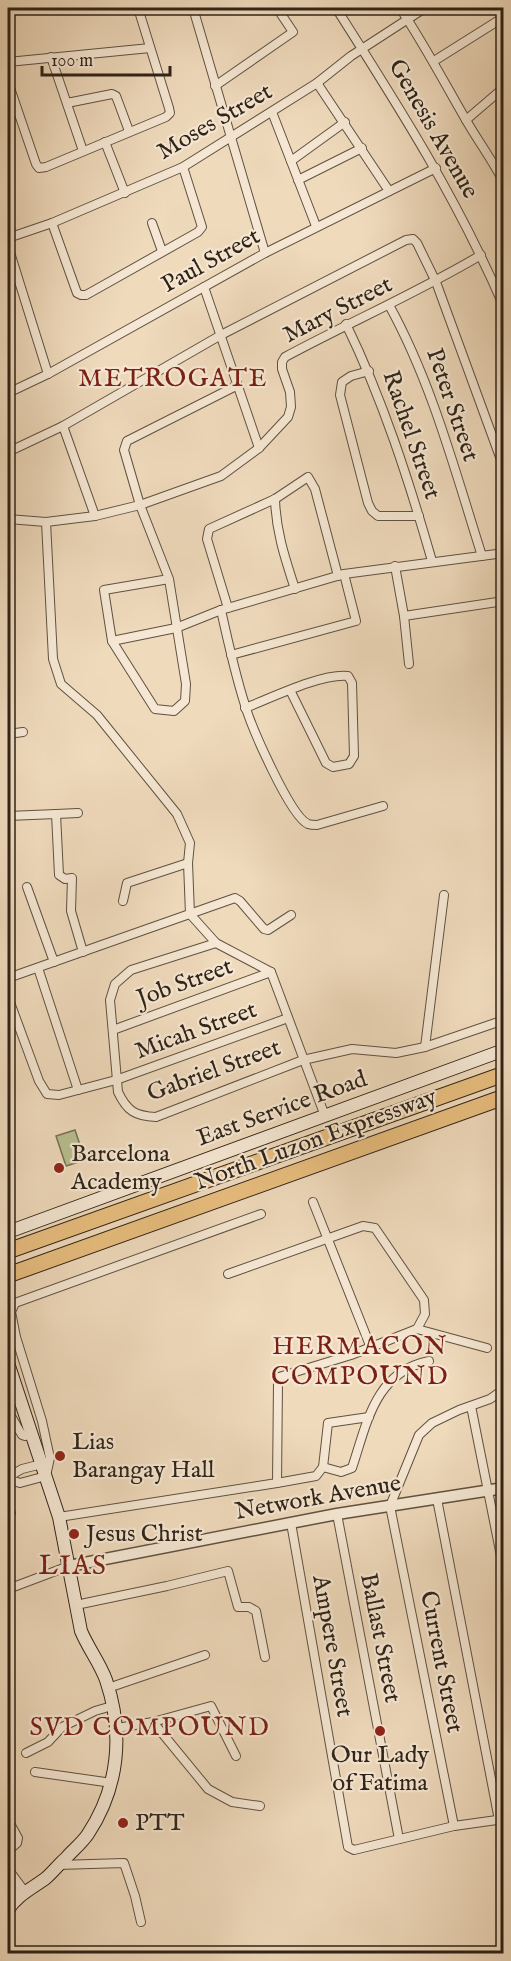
<svg xmlns="http://www.w3.org/2000/svg" width="511" height="1961" viewBox="0 0 511 1961" font-family="'IM FELL English',serif">
  <style>
    .green { fill: #b8c091; stroke: #747254; stroke-width: 1.5 }
    .lines { fill: none; stroke-linecap: round; stroke-linejoin: round }
    .minor-casing { stroke: #5f5141; stroke-width: 10 }
    .tertiary-casing { stroke: #5f5141; stroke-width: 13 }
    .secondary-casing { stroke: #2f2318; stroke-width: 14 }
    .motorway-casing { stroke: #2f2318; stroke-width: 17 }
    .minor { stroke: #f5e7d3; stroke-width: 8 }
    .tertiary { stroke: #f5e7d3; stroke-width: 10 }
    .secondary { stroke: #f5e7d3; stroke-width: 12 }
    .motorway { stroke: #e8bd7e; stroke-width: 15 }
    .poi-dot { fill: #8f2418; stroke: #f5e7d3; stroke-width: 2 }
    .labels { text-anchor: middle; dominant-baseline: central; stroke-width: 4.5; stroke-linejoin: round; paint-order: stroke }
    .street-label { font-size: 24px; fill: #2f2318; stroke: #f5e7d3 }
    .poi-label { font-size: 24px; fill: #2f2318; stroke: #f5e7d3; text-anchor: start }
    .neighbourhood-label { font-size: 26px; letter-spacing: 1.5px; fill: #7a1f14; stroke: #f5e7d3 }
    .quarter-label { font-size: 27px; letter-spacing: 1.5px; fill: #7a1f14; stroke: #f5e7d3 }
  </style>
  <rect width="100%" height="100%" fill="#efdabc"/>
  <filter id="stains"><feTurbulence type="fractalNoise" baseFrequency=".00333" numOctaves="4"/><feColorMatrix values="0 0 0 0 .2 0 0 0 0 .09 0 0 0 0 .02 0 0 0 .5 -.17"/></filter>
  <radialGradient id="worn" r=".72"><stop offset=".6" stop-color="#630" stop-opacity="0"/><stop offset="1" stop-color="#630" stop-opacity=".3"/></radialGradient>
  <path class="green" d="M75,1130l10,30 -19,6 -10,-30z"/>
  <g class="lines">
    <g class="minor-casing">
      <g id="minor">
        <path d="M8,8h4"/>
        <path d="M193,8l72,245"/>
        <path d="M336,8c63,99 121,190 168,299"/>
        <path d="M400,8c24,36 44,74 66,112 12,21 27,41 38,63"/>
        <path d="M51,57l32,94"/>
        <path d="M434,61l70,-44"/>
        <path d="M8,62l142,-14"/>
        <path d="M8,82l28,82 3,4 7,-1 120,-50 4,-4 -1,-5 -31,-100"/>
        <path d="M317,83l72,108"/>
        <path d="M215,86l78,-54 -16,-24"/>
        <path d="M67,103l45,-9 4,2 13,35"/>
        <path d="M272,112l44,114"/>
        <path d="M466,120l35,-30 3,-5"/>
        <path d="M105,142l20,51"/>
        <path d="M291,161l54,-39"/>
        <path d="M298,180l64,-32"/>
        <path d="M52,223l25,70 4,2h5l112,-63 4,-5 -19,-60"/>
        <path d="M152,223l10,28"/>
        <path d="M8,238l44,-15 131,-56 134,-84 34,-27 74,-48"/>
        <path d="M8,246l40,128"/>
        <path d="M204,287l55,161"/>
        <path d="M389,305c43,78 66,166 93,251"/>
        <path d="M346,324c37,76 63,157 86,237"/>
        <path d="M369,371l-18,5 -9,6 -2,13 28,108 4,8 6,5h41"/>
        <path d="M8,393l40,-19 217,-121 171,-85"/>
        <path d="M63,426l32,90"/>
        <path d="M8,452l55,-26 158,-91 185,-95 7,-1 4,4 19,39 68,186"/>
        <path d="M275,499c1,33 10,59 20,90"/>
        <path d="M8,519l38,3 49,-6 45,-11 81,-29 38,-28 29,-31 3,-10 -1,-15 -8,-23v-7l3,-5c65,-35 132,-64 196,-102"/>
        <path d="M46,522l7,137 8,25 36,31 80,99 13,29 -2,20 2,51 26,29 55,29 54,144"/>
        <path d="M395,566l9,50 5,48"/>
        <path d="M169,579l-65,11 8,51 43,68 19,2 11,-10 1,-17 -17,-105 -29,-74 -16,-55 3,-9 111,-56"/>
        <path d="M228,608l-21,-69 2,-10 66,-30 33,-22 7,12 23,87"/>
        <path d="M221,610c7,32 14,64 24,95 6,21 45,111 63,119 3,1 6,1 9,1l66,-19"/>
        <path d="M404,616l100,-15"/>
        <path d="M112,641l64,-13 45,-18 123,-36 160,-21"/>
        <path d="M231,655l125,-34 -12,-47"/>
        <path d="M245,708c26,-10 77,-35 103,-32l4,7 2,73 -5,8 -16,3 -7,-4 -36,-73"/>
        <path d="M8,734l15,-2"/>
        <path d="M56,814l22,-1"/>
        <path d="M8,816l48,-2 3,61 6,4 7,-1 -1,33 12,41"/>
        <path d="M27,887l27,75"/>
        <path d="M123,901l4,-18 61,-20"/>
        <path d="M216,943l-85,27 -16,14 -5,16 8,92c9,19 17,24 38,25l147,-57 49,-11 44,4 29,-6 79,-27"/>
        <path d="M38,968l40,122"/>
        <path d="M8,978l227,-80 5,3 24,28 4,1 23,-15"/>
        <path d="M8,997l31,84 8,13 12,1 57,-15 172,-62"/>
        <path d="M113,1030l158,-58"/>
        <path d="M425,1047l19,-152"/>
        <path d="M313,1202l58,146"/>
        <path d="M417,1329l70,19"/>
        <path d="M471,1406l33,165"/>
        <path d="M8,1411l14,24 3,1 7,-4"/>
        <path d="M323,1467l18,5 11,-4c15,-45 23,-96 77,-107"/>
        <path d="M8,1477l14,-8 20,-5"/>
        <path d="M8,1479l12,4 26,-7 4,-18 -8,-37 -26,-84 -5,-25 4,-9 246,-89"/>
        <path d="M277,1483l39,-7 7,-9 5,-44 41,-6"/>
        <path d="M437,1499l62,321"/>
        <path d="M8,1514l3,-1"/>
        <path d="M337,1514l62,325"/>
        <path d="M59,1517l218,-34 1,-101 1,-5 72,-22 66,-26 8,-15 -1,-14 -49,-72 -12,-2 -135,48"/>
        <path d="M291,1523l57,324 6,3 100,-24 50,-7"/>
        <path d="M8,1589l61,-23"/>
        <path d="M76,1605l91,-19 61,-15 10,36h11l7,4 9,46"/>
        <path d="M108,1688l97,-33"/>
        <path d="M153,1722l55,67 24,13 28,4"/>
        <path d="M117,1728l36,-6 58,-16 25,50"/>
        <path d="M26,1753l22,-11 14,-15 33,-16 17,-5"/>
        <path d="M35,1772l77,11"/>
        <path d="M8,1820l10,18 -1,5 -9,8"/>
        <path d="M454,1826l-64,-320 29,-71 13,-12 27,-13 31,-11 14,-10"/>
        <path d="M58,1865l66,-2 11,33 6,26"/>
        <path d="M8,1869l17,23"/>
        <path d="M8,1882l11,15"/>
      </g>
    </g>
    <g class="tertiary-casing">
      <path id="tertiary" d="M69,1566l268,-52 167,-26"/>
    </g>
    <g class="secondary-casing">
      <g id="secondary">
        <path d="M8,1232l496,-182"/>
        <path d="M8,1363l51,154 22,114c7,17 19,32 25,49 18,53 13,107 -18,154 -6,9 -15,16 -22,24 -7,6 -13,14 -20,20 -13,10 -29,17 -38,32"/>
      </g>
    </g>
    <g class="motorway-casing">
      <g id="motorway">
        <path d="M8,1251l496,-177"/>
        <path d="M8,1275l496,-178"/>
      </g>
    </g>
    <use href="#minor" class="minor"/>
    <use href="#tertiary" class="tertiary"/>
    <use href="#secondary" class="secondary"/>
    <use href="#motorway" class="motorway"/>
  </g>
  <g class="poi-dot">
    <circle cx="59" cy="1168" r="6"/>
    <circle cx="60" cy="1456" r="6"/>
    <circle cx="74" cy="1534" r="6"/>
    <circle cx="380" cy="1731" r="6"/>
    <circle cx="123" cy="1823" r="6"/>
  </g>
  <g class="labels">
    <g class="street-label">
      <text transform="translate(215 122) rotate(-30)">Moses Street</text>
      <text transform="translate(433 129) rotate(60)">Genesis Avenue</text>
      <text transform="translate(211 261) rotate(-29)">Paul Street</text>
      <text transform="translate(338 310) rotate(-27)">Mary Street</text>
      <text transform="translate(452 405) rotate(71)">Peter Street</text>
      <text transform="translate(411 435) rotate(71)">Rachel Street</text>
      <text transform="translate(185 983) rotate(-20)">Job Street</text>
      <text transform="translate(196 1031) rotate(-20)">Micah Street</text>
      <text transform="translate(214 1071) rotate(-20)">Gabriel Street</text>
      <text transform="translate(282 1109) rotate(-20)">East Service Road</text>
      <text transform="translate(316 1140) rotate(-20)">North Luzon Expressway</text>
      <text transform="translate(318 1498) rotate(-10)">Network Avenue</text>
      <text transform="translate(380 1638) rotate(79)">Ballast Street</text>
      <text transform="translate(332 1646) rotate(80)">Ampere Street</text>
      <text transform="translate(441 1662) rotate(79)">Current Street</text>
    </g>
    <g class="poi-label">
      <text x="71" y="1154">Barcelona<tspan x="71" dy="28">Academy</tspan></text>
      <text x="72" y="1442">Lias<tspan x="72" dy="28">Barangay Hall</tspan></text>
      <text x="86" y="1534">Jesus Christ</text>
      <text x="380" y="1755" text-anchor="middle">Our Lady<tspan x="380" dy="28">of Fatima</tspan></text>
      <text x="135" y="1823">PTT</text>
    </g>
    <g class="neighbourhood-label">
      <text x="173" y="378">METROGATE</text>
      <text x="360" y="1346">HERMACON<tspan x="360" dy="30">COMPOUND</tspan></text>
      <text x="150" y="1727">SVD COMPOUND</text>
    </g>
    <g class="quarter-label">
      <text x="73" y="1567">LIAS</text>
    </g>
  </g>
  <rect width="511" height="1961" fill="none" stroke="#efdabc" stroke-width="30"/>
  <rect x="9" y="9" width="493" height="1943" fill="none" stroke="#2f2318" stroke-width="3"/>
  <rect x="15" y="15" width="481" height="1931" fill="none" stroke="#2f2318" stroke-width="1.5"/>
  <path d="M42 66v9h128v-9" fill="none" stroke="#2f2318" stroke-width="3"/>
  <text x="51" y="66" font-size="18" fill="#2f2318" stroke="#f5e7d3" stroke-width="4.5" paint-order="stroke">100 m</text>
  <rect width="100%" height="100%" filter="url(#stains)"/>
  <rect width="100%" height="100%" fill="url(#worn)"/>
</svg>
